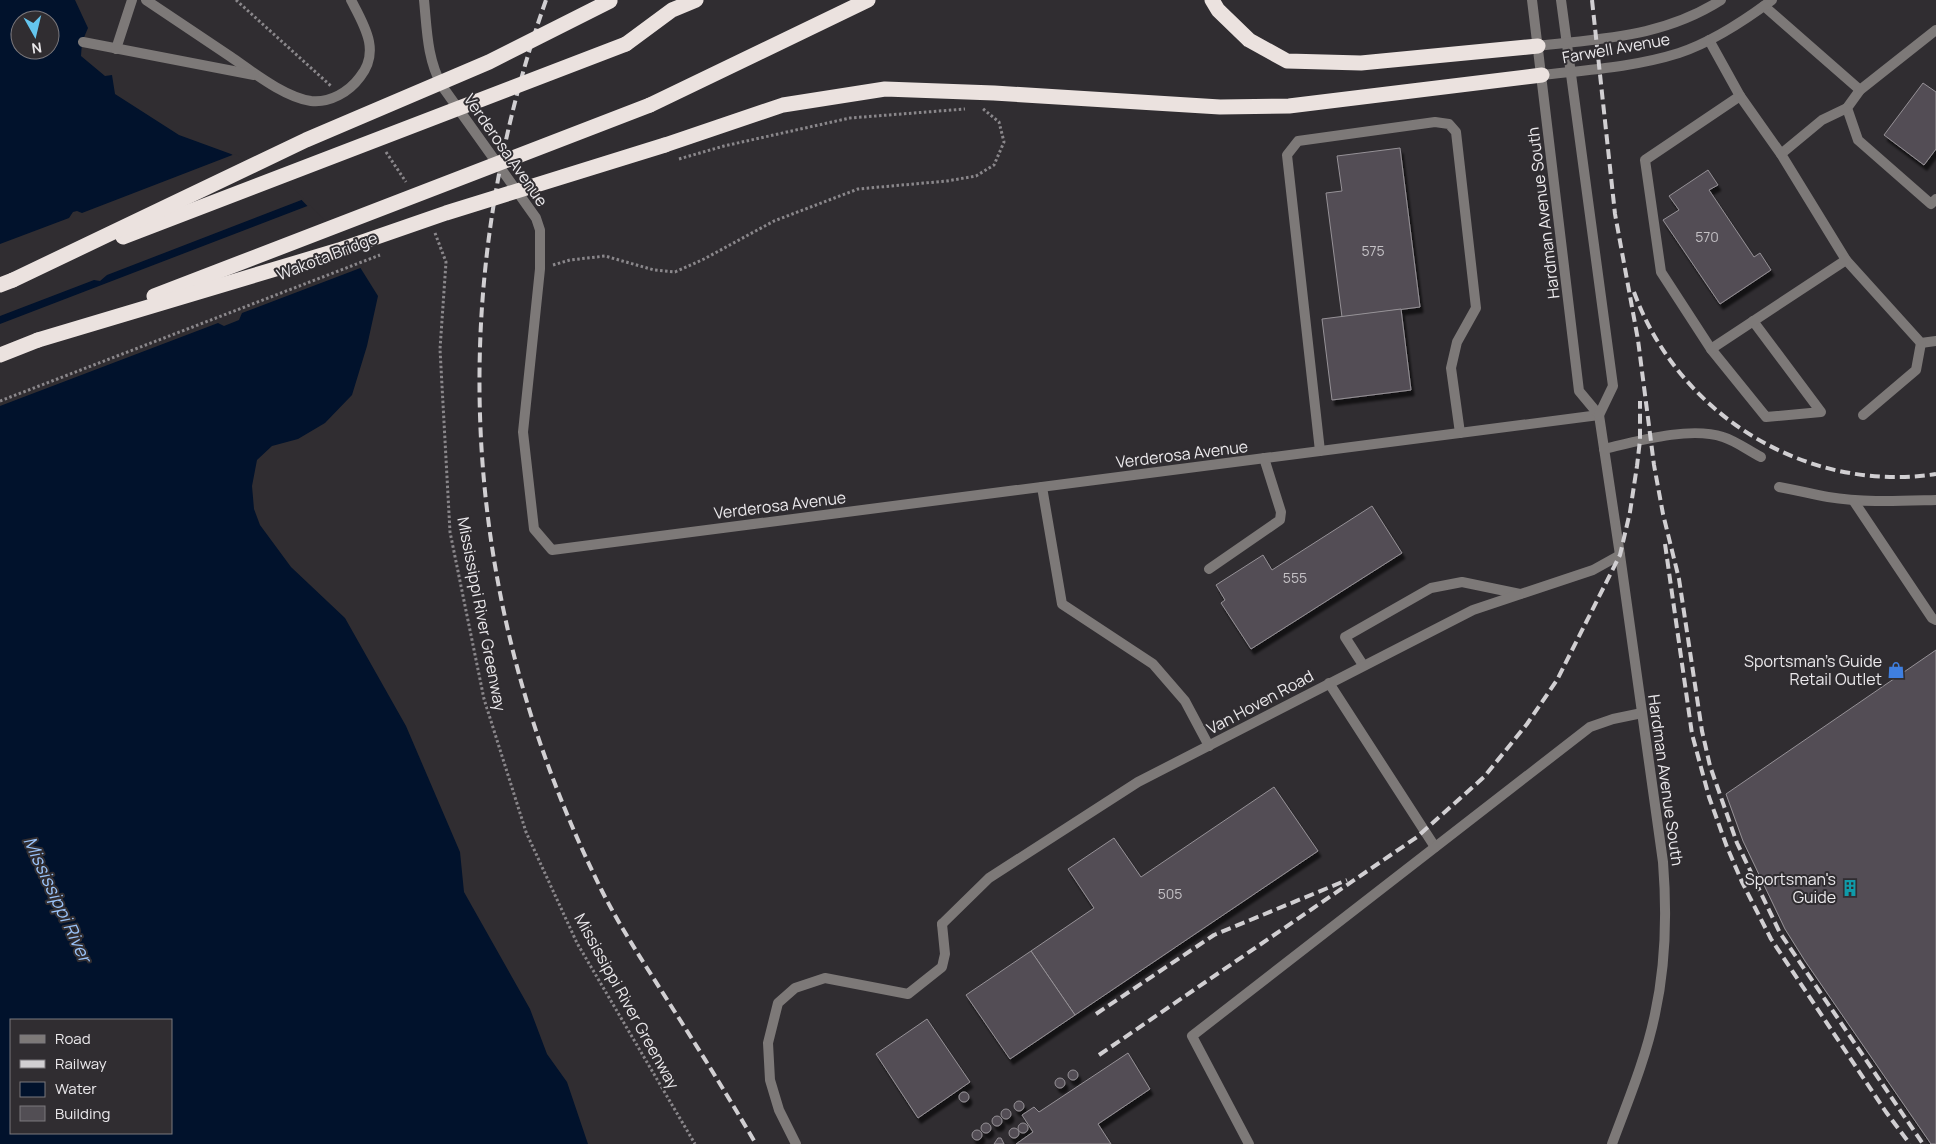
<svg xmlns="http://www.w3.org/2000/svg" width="1936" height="1144" viewBox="0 0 1936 1144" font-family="Manrope,sans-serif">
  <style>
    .water { fill: #01122c; fill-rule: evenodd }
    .pier { fill: #302d31 }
    .building { fill: #524e54; stroke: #969197; filter: url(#shadow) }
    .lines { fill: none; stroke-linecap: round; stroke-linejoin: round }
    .path { stroke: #8a878b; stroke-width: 3; stroke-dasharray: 2.5 2.5; stroke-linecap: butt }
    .service { stroke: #7d7978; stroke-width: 10 }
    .minor { stroke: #7d7978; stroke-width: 10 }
    .tertiary { stroke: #7d7978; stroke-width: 10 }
    .motorway { stroke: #ebe2df; stroke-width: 15 }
    .rail { stroke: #d1cfd2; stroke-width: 4; stroke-dasharray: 10 5; stroke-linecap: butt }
    .path-bridge { stroke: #8a878b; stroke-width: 3; stroke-dasharray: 2.5 2.5; stroke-linecap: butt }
    .motorway-bridge { stroke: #ebe2df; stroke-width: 15 }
    .labels { text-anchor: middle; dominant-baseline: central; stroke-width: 4; stroke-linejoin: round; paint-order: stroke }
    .number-label { font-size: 14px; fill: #c5c2c6 }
    .street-label { font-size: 16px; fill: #ebe9ec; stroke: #302d31 }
    .poi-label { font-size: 16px; fill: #ebe9ec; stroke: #302d31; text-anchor: end }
    .water-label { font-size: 18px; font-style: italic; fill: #9ac3f9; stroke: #302d31 }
  </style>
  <defs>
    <filter id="shadow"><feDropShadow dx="3" dy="5.5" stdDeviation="1" flood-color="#0009"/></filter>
  </defs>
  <rect width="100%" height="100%" fill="#302d31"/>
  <path class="water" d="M0,0h75l13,28 -6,14 -1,14 24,20 7,-1 3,19 64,41 52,19 61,36 56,58 30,48 -11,50 -15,49 -27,28 -27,16 -26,7 -15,14 -5,26 2,23 6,16 31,42 54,51 61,108 54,126 4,40 66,117 17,45 20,28 21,62h-588zM20,20h30v30h-30zM11,1020h160v113h-160z"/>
  <g class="pier">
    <path d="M235,154l58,34 11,11 -197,76 -7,6 -6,-1 -94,36v-72l69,-26 4,-6 4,-1 5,2z"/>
    <path d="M310,205l40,42 13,20 -121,46 -3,7 -15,6 -6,-3 -218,83v-82z"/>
  </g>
  <g class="building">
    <path d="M1923,83l13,9v57l-12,16 -40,-30z"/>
    <path d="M1400,148l20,159 -78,10 -16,-124 16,-2 -5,-35z"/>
    <path d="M1708,170l10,15 -9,5 45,67 6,-4 11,17 -51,34 -57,-84 16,-10 -10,-14z"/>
    <path d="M1401,309l10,81 -79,10 -10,-81z"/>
    <path d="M1372,506l30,47 -151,96 -30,-46 4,-3 -9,-15 47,-30 9,15z"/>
    <path d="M1936,650v494h-5l-126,-183 -20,-32 -42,-88 -17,-47z"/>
    <path d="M1274,787l44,64 -243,164 -44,-64 63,-43 -26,-39 46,-31 27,39z"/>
    <path d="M1031,951l44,64 -65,44 -44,-64z"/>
    <path d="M927,1019l43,63 -52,36 -42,-64z"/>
    <path d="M1128,1053l22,36 -52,35 13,20h-95l17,-12 -11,-17 12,-8 5,5z"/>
    <circle cx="1073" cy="1075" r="5"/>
    <circle cx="1060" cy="1083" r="5"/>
    <circle cx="964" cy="1097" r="5"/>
    <circle cx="1019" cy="1106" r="5"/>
    <circle cx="1006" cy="1114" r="5"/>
    <circle cx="997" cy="1121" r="5"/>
    <circle cx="1023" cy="1128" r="5"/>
    <circle cx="986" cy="1128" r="5"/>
    <circle cx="1014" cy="1133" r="5"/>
    <circle cx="977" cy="1135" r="5"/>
    <path d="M998,1138h3l3,6h-10z"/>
  </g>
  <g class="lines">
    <g class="path">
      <path d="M236,0l95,86"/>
      <path d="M386,152l20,30"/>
      <path d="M679,159l45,-13 126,-28 115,-9"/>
      <path d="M435,233l11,29 -6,87 10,183 34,167 42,133 51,111 118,201"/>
      <path d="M553,265l17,-5 35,-4 49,14 21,2 29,-13 70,-38 84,-32 89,-8 29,-5 18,-11 10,-23 -5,-20 -17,-14"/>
    </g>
    <g class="service">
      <path d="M146,0c28,19 57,38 85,57 22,15 53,40 80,44 19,2 38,-9 49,-24 21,-26 4,-52 -9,-77"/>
      <path d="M1764,6l96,84"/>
      <path d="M1936,30l-76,60 -13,18 11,32 73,64 5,-5"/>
      <path d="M1709,40l31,56 -95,64 16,112 50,77 55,68 55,-5 -68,-91"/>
      <path d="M83,42l171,33"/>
      <path d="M116,49l16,-49"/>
      <path d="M1740,96l41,58"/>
      <path d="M1847,108l-25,12 -41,34 65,106 75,83 15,-2"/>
      <path d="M1711,349l135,-89"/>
      <path d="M1863,415l53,-45 5,-27"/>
      <path d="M1604,449c34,-8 86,-23 119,-12 13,4 26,14 38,20"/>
      <path d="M1320,451l-33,-296 11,-14 137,-19 14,2 7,8 20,176 -19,34 -6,26 9,65"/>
      <path d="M1042,487l20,117 91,60 32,37 24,45"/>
      <path d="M1779,487c17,3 33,7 49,10 36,6 72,4 108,3"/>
      <path d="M1853,500l79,118 4,2"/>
      <path d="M1209,569l71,-49 1,-8 -17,-54"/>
      <path d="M1363,665l-18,-28 86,-49 31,-6 58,12"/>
      <path d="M1329,683l106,164"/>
      <path d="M796,1144l-17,-34 -9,-30 -2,-37 10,-40 17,-15 30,-10 83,16 34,-27 3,-13 -3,-30"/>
      <path d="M1249,1144l-57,-108 398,-309 23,-8 29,-6"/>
    </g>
    <g class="minor">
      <path d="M424,0c3,30 3,59 18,86l94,132 4,12v39l-17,163 11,97 18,21 1047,-135"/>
      <path d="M942,924l47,-46 149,-96 335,-172 120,-40 27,-15"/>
    </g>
    <g class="tertiary">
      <path d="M1532,0l47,391 20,24 21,140 43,307c4,51 3,102 -8,152 -9,44 -27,87 -43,130"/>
      <path d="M1561,0l52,386 -14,29"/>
      <path d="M1538,46c66,-8 125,-9 183,-46"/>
      <path d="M1542,75c45,-5 93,-8 137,-22 33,-11 65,-32 93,-53"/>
    </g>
    <g class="motorway">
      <path d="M1212,0l6,10 31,30 38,21 74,2 177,-17"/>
      <path d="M626,44l46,-34 24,-10"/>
      <path d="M650,105l218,-105"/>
      <path d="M665,145l118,-40 102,-16 109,4 226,14 69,-1 253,-31"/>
      <path d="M0,285l13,-5"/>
      <path d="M0,355l38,-15"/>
    </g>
    <g class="rail">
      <path d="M546,0c-105,298 -85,606 55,889 21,42 47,80 72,120 29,45 56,89 83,135"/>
      <path d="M1592,0l23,214 23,126 16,125 9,49 16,65 23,152 8,35 27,77 43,90 143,211"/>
      <path d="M1634,292c44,122 172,202 302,182"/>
      <path d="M1665,544l27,190 17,63 18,50 15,35 29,57 115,173 24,32"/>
      <path d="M1096,1014l118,-79 133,-55"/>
      <path d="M1099,1055l318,-218 67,-60 22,-27 21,-26 30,-44 63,-125 10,-43 7,-46 3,-26v-39"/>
    </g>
    <path class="path-bridge" d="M0,401l380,-146"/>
    <g class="motorway-bridge">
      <path d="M123,237l503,-193"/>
      <path d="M13,280l293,-140 183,-78 121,-61"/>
      <path d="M154,296l496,-191"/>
      <path d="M38,340l301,-90 107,-37 219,-68"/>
    </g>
  </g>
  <defs>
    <g id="shop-bare" transform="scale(1.35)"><path d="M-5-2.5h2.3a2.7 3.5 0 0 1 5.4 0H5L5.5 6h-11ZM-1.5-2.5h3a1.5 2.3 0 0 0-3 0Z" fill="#3f7fe0" stroke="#302d31" stroke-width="2.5" paint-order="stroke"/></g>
    <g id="building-bare" transform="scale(1.35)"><path d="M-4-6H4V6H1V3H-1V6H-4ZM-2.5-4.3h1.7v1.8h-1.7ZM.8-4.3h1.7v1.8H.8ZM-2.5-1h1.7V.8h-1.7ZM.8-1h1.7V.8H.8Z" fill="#0f9aa8" stroke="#302d31" stroke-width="2.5" paint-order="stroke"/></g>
  </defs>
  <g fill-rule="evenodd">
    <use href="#shop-bare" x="1896" y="670"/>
    <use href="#building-bare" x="1850" y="888"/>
  </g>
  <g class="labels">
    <g class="number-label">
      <text x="1707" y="236">570</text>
      <text x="1373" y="250">575</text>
      <text x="1295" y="577">555</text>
      <text x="1170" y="893">505</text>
    </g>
    <g class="street-label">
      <text transform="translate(1616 48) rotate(-10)">Farwell Avenue</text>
      <text transform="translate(506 150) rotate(55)">Verderosa Avenue</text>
      <text transform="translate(1543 213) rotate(-97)">Hardman Avenue South</text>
      <text transform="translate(327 256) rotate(-21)">Wakota Bridge</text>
      <text transform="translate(1182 454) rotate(-7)">Verderosa Avenue</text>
      <text transform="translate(780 505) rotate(-7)">Verderosa Avenue</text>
      <text transform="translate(482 614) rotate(79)">Mississippi River Greenway</text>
      <text transform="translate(1260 702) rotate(-28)">Van Hoven Road</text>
      <text transform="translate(1666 780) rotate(82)">Hardman Avenue South</text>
      <text transform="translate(627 1001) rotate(61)">Mississippi River Greenway</text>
    </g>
    <g class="poi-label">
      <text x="1882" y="661">Sportsman's Guide<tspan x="1882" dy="18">Retail Outlet</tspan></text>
      <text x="1836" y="879">Sportsman's<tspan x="1836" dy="18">Guide</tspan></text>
    </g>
    <g class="water-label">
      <text transform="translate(58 899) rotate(65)">Mississippi River</text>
    </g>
  </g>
  <rect x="10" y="1019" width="162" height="115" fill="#302d31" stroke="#7b787c"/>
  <rect x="20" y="1035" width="25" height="8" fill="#7d7978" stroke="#7b787c"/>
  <text x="55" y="1044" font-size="15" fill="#ebe9ec">Road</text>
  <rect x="20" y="1060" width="25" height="8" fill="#d1cfd2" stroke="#7b787c"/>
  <text x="55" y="1069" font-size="15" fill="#ebe9ec">Railway</text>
  <rect x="20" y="1082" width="25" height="15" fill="#01122c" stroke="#7b787c"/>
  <text x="55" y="1094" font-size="15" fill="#ebe9ec">Water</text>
  <rect x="20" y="1106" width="25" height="15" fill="#524e54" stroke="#7b787c"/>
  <text x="55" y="1119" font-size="15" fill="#ebe9ec">Building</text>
  <g transform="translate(35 35) rotate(172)"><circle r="24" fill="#302d31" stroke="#7b787c"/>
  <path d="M0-4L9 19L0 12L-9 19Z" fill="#64c5ee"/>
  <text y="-8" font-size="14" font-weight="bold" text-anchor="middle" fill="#ebe9ec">N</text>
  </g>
</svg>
